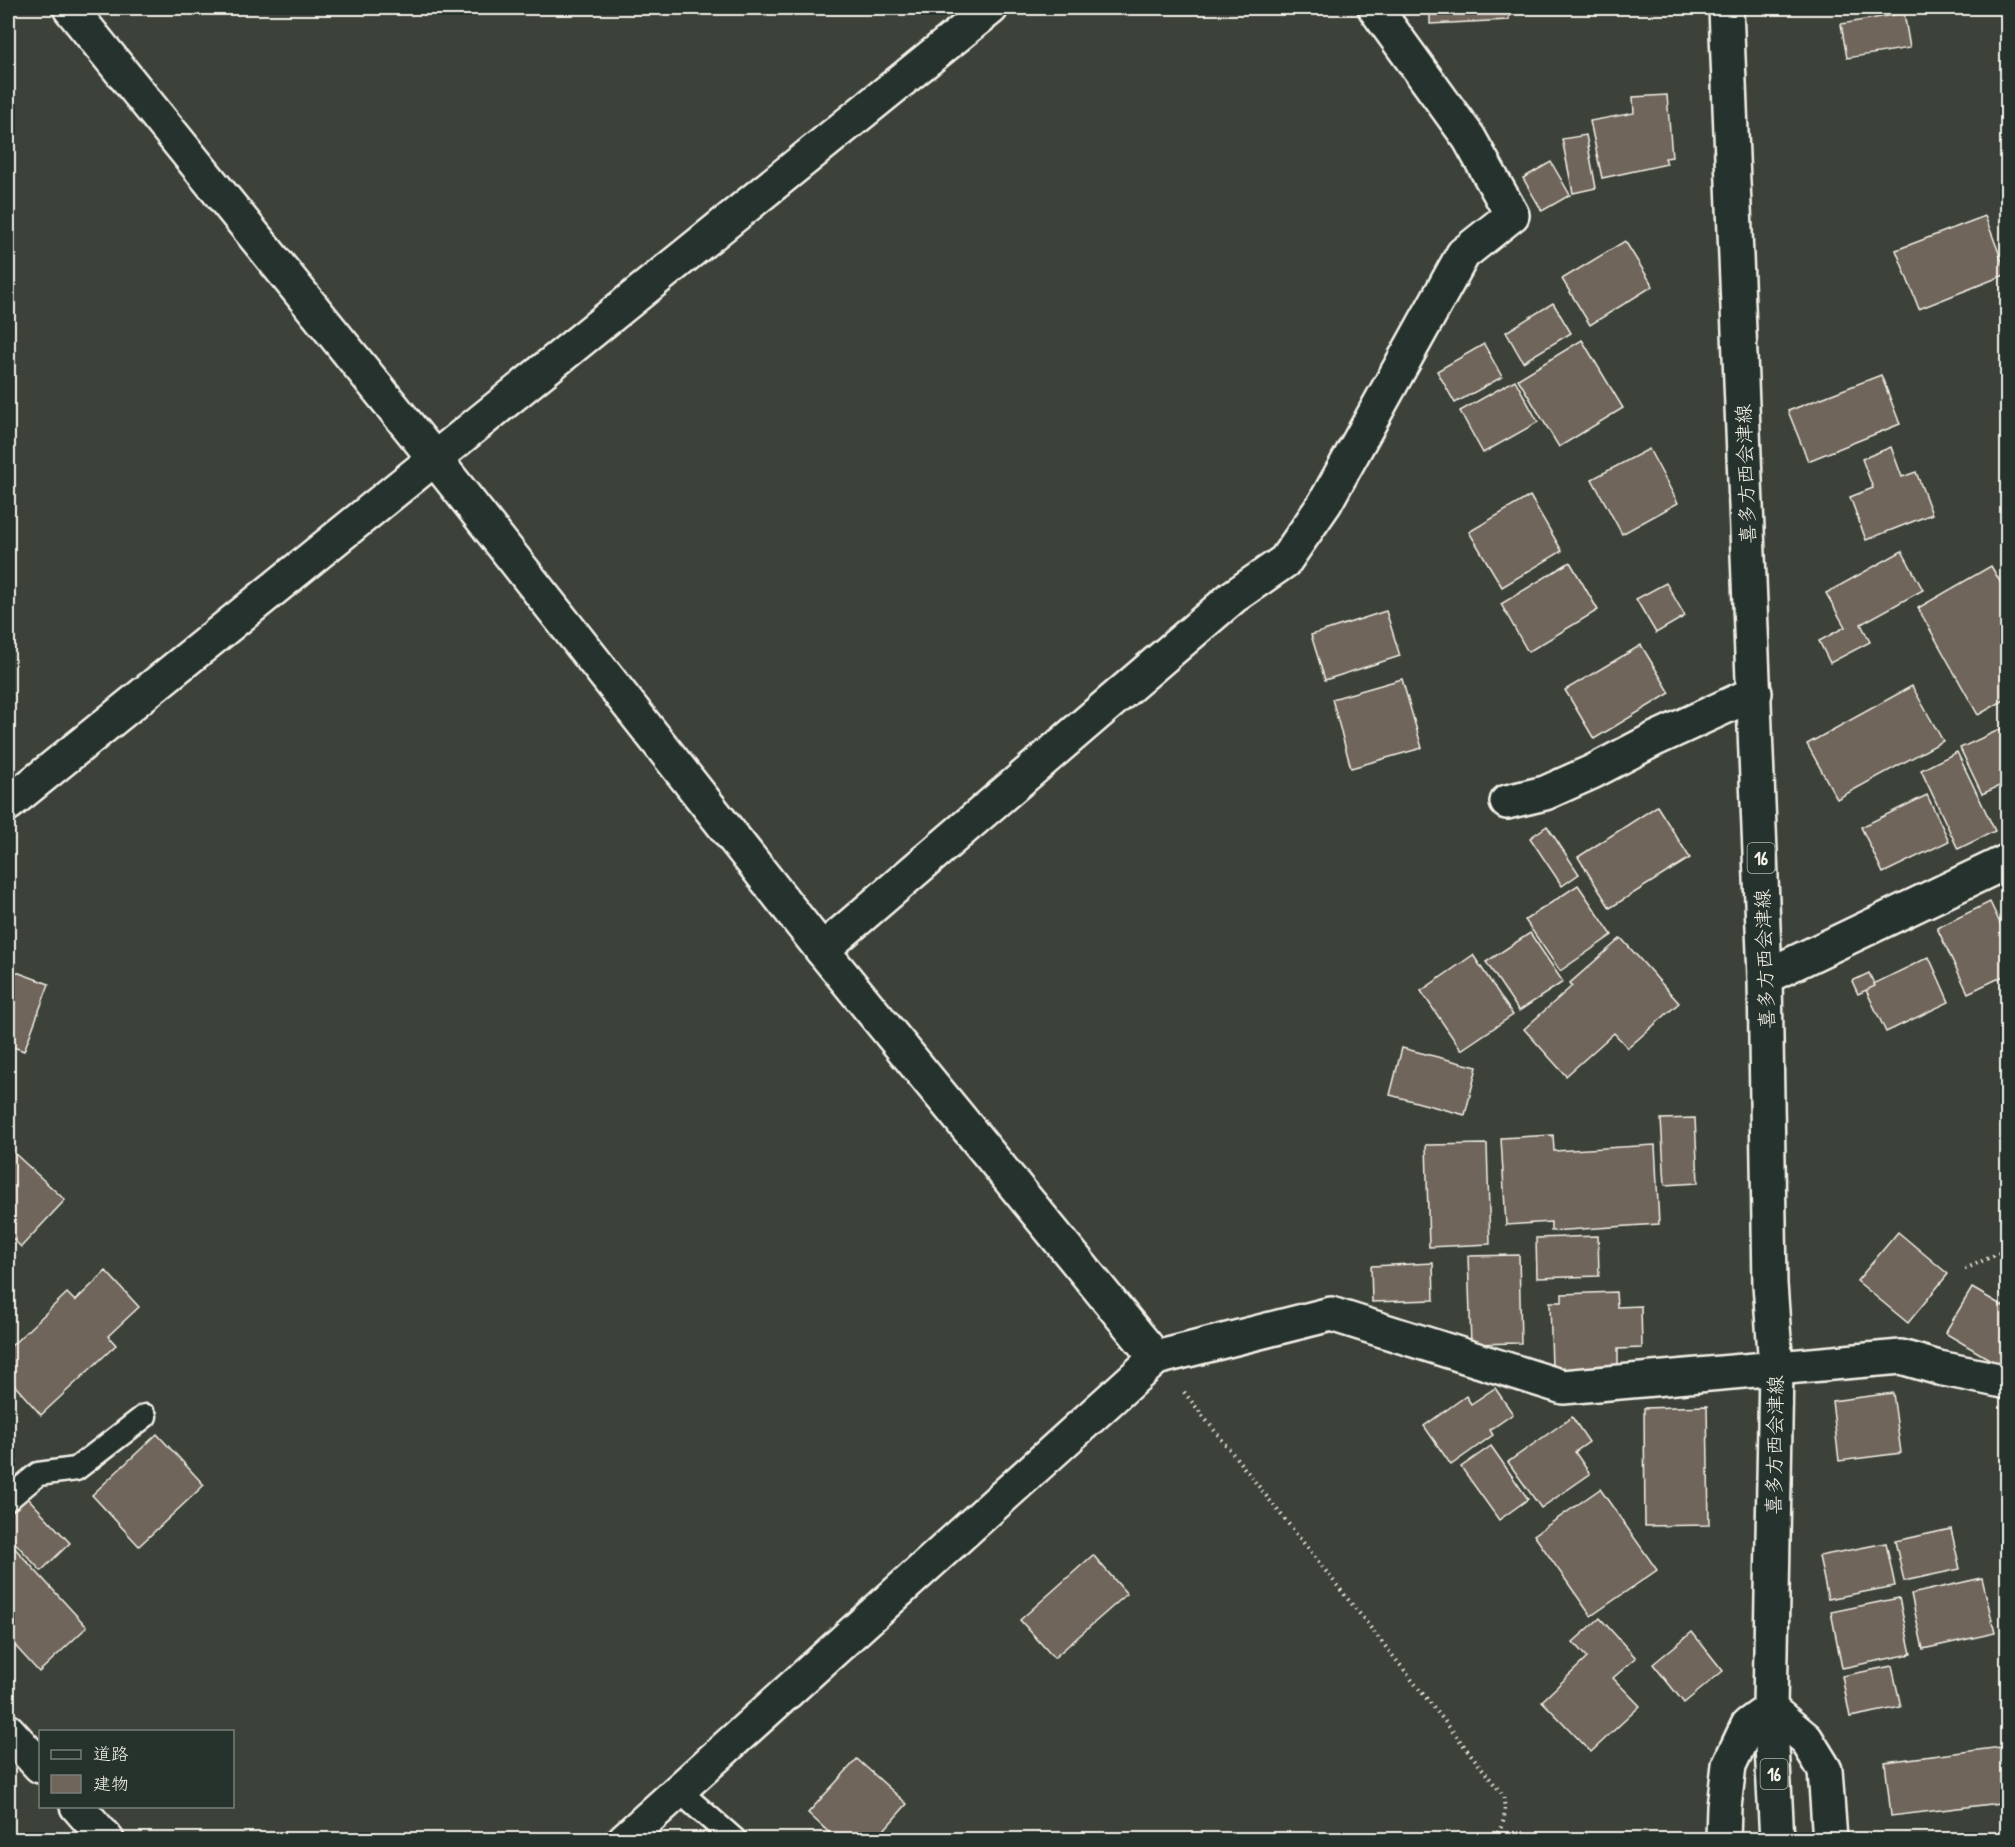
<svg xmlns="http://www.w3.org/2000/svg" width="2015" height="1847" viewBox="0 0 2015 1847" font-family="'Patrick Hand','Klee One',sans-serif">
  <style>
    .building { fill: #70655a; stroke: #f4f1e8; stroke-width: 1.5 }
    .lines { fill: none; stroke-linecap: round; stroke-linejoin: round }
    .service-casing { stroke: #f4f1e8; stroke-width: 27 }
    .minor-casing { stroke: #f4f1e8; stroke-width: 38 }
    .primary-casing { stroke: #f4f1e8; stroke-width: 38 }
    .path { stroke: #f4f1e8; stroke-width: 4; stroke-dasharray: 1.5 4.5; stroke-linecap: butt }
    .service { stroke: #26332d; stroke-width: 22 }
    .minor { stroke: #26332d; stroke-width: 33 }
    .primary { stroke: #26332d; stroke-width: 33 }
    .labels { text-anchor: middle; dominant-baseline: central; stroke-width: 5; stroke-linejoin: round; paint-order: stroke }
    .shield { fill: #26332d; stroke: #b6b8b0; stroke-width: 1.5 }
    .shield-label { font-size: 18px; font-weight: bold; fill: #f4f1e8 }
    .street-label { font-size: 20px; fill: #f4f1e8; stroke: #26332d }
  </style>
  <rect width="100%" height="100%" fill="#3c423a"/>
  <filter id="ink" filterUnits="userSpaceOnUse"><feTurbulence type="fractalNoise" baseFrequency=".0167" numOctaves="2"/><feDisplacementMap in="SourceGraphic" scale="12" xChannelSelector="R" yChannelSelector="G"/><feConvolveMatrix kernelMatrix="1 2 1 2 8 2 1 2 1" color-interpolation-filters="sRGB"/></filter>
  <g filter="url(#ink)">
    <g class="building">
      <path d="M1430,8h79v12l-79,4z"/>
      <path d="M1539,8h58l-58,2z"/>
      <path d="M1904,13l6,35 -63,10 -6,-34z"/>
      <path d="M1667,95l5,62 -7,1 2,6 -65,14 -12,-57 44,-8 -1,-16z"/>
      <path d="M1586,135l10,53 -23,5 -11,-54z"/>
      <path d="M1551,162l19,33 -28,16 -19,-33z"/>
      <path d="M1985,216l22,58 -88,35 -23,-59z"/>
      <path d="M1625,241l28,45 -63,39 -28,-46z"/>
      <path d="M1553,303l18,30 -48,29 -17,-30z"/>
      <path d="M1582,340l41,68 -64,39 -41,-68z"/>
      <path d="M1484,344l18,33 -47,26 -18,-32z"/>
      <path d="M1881,375l19,49 -92,37 -20,-50z"/>
      <path d="M1515,380l23,42 -55,31 -23,-42z"/>
      <path d="M1891,447l11,30 14,-5 16,42 -66,26 -16,-43 23,-9 -11,-29z"/>
      <path d="M1649,449l29,54 -56,31 -30,-55z"/>
      <path d="M1530,496l32,55 -60,36 -33,-55z"/>
      <path d="M1902,551l21,39 -62,34 9,18 -40,21 -11,-22 26,-14 -19,-34z"/>
      <path d="M1570,562l28,48 -70,42 -27,-48z"/>
      <path d="M1991,566l17,29v103l-30,17 -60,-107z"/>
      <path d="M1666,583l19,33 -29,17 -20,-34z"/>
      <path d="M1386,611l14,45 -75,24 -14,-45z"/>
      <path d="M1641,645l29,48 -76,46 -29,-49z"/>
      <path d="M1402,679l20,69 -71,20 -19,-69z"/>
      <path d="M1912,686l31,55 -106,58 -30,-55z"/>
      <path d="M2001,729l7,14v39l-26,12 -22,-46z"/>
      <path d="M1957,752l38,79 -37,18 -37,-79z"/>
      <path d="M1927,795l22,46 -66,32 -22,-46z"/>
      <path d="M1657,806l33,52 -80,50 -32,-51z"/>
      <path d="M1547,826l32,48 -17,12 -32,-48z"/>
      <path d="M1578,885l34,50 -52,36 -35,-51z"/>
      <path d="M1990,902l18,38v34l-40,19 -31,-65z"/>
      <path d="M1530,933l33,49 -44,29 -33,-49z"/>
      <path d="M1621,938l58,65 -51,45 -14,-15 -48,43 -42,-47 48,-43 -2,-3z"/>
      <path d="M1473,955l40,60 -52,35 -40,-59z"/>
      <path d="M1929,957l20,45 -63,30 -21,-44z"/>
      <path d="M11,970l38,14 -25,67 -16,-6v-65z"/>
      <path d="M1869,973l6,13 -17,8 -6,-13z"/>
      <path d="M1402,1048l75,19 -12,48 -75,-20z"/>
      <path d="M1695,1118l3,65 -33,2 -4,-66z"/>
      <path d="M1553,1135l1,16 101,-6 4,79 -108,7v-9l-45,3 -5,-87z"/>
      <path d="M1487,1144l3,100 -61,3 -3,-102z"/>
      <path d="M12,1151l53,49 -44,47 -13,-13v-78z"/>
      <path d="M1898,1232l50,42 -40,49 -51,-42z"/>
      <path d="M1598,1236l1,40 -62,2 -1,-40z"/>
      <path d="M1519,1255l2,88 -50,1 -3,-88z"/>
      <path d="M1433,1263l1,37 -62,2 -1,-36z"/>
      <path d="M106,1271l33,36 -31,29 8,9 -75,70 -33,-37v-29l59,-56 8,8z"/>
      <path d="M1972,1288l36,21v46l-7,11 -56,-33z"/>
      <path d="M1616,1292l1,15 24,-1 1,42 -24,1v24l-54,1v-7l-12,1 -2,-66h12v-8z"/>
      <path d="M1495,1388l18,26 -23,16 3,5 -42,30 -27,-39 42,-30 5,8z"/>
      <path d="M1893,1393l8,60 -62,8 -7,-60z"/>
      <path d="M1707,1406l2,119 -64,1 -1,-118z"/>
      <path d="M1572,1417l17,25 -14,10 15,22 -49,34 -33,-46z"/>
      <path d="M157,1434l47,51 -65,61 -47,-51z"/>
      <path d="M1491,1446l37,53 -29,21 -38,-53z"/>
      <path d="M8,1451l9,11 -9,9z"/>
      <path d="M1600,1489l57,81 -66,46 -57,-81z"/>
      <path d="M26,1496l44,47 -29,28 -33,-36v-22z"/>
      <path d="M1951,1529l9,40 -56,12 -9,-40z"/>
      <path d="M1886,1543l9,43 -67,13 -9,-43z"/>
      <path d="M11,1544l76,83 -48,45 -31,-34v-91z"/>
      <path d="M1093,1555l34,39 -73,64 -34,-38z"/>
      <path d="M1982,1578l13,55 -72,16 -12,-55z"/>
      <path d="M1899,1598l12,56 -69,14 -11,-56z"/>
      <path d="M1600,1618l36,40 -23,20 27,28 -49,46 -49,-51 45,-43 -14,-16z"/>
      <path d="M1692,1632l31,39 -39,32 -31,-39z"/>
      <path d="M1892,1666l9,41 -51,10 -8,-41z"/>
      <path d="M2001,1747l7,55 -117,14 -6,-54z"/>
      <path d="M857,1759l50,45 -32,36h-38l-29,-27z"/>
    </g>
    <g class="lines">
      <g class="service-casing">
        <g id="service">
          <path d="M8,1499l30,-25 38,-5 69,-53"/>
          <path d="M678,1790l57,50"/>
        </g>
      </g>
      <g class="minor-casing">
        <g id="minor">
          <path d="M70,8l365,451 387,491 334,408"/>
          <path d="M1507,802l38,-9 47,-21 63,-33 100,-46"/>
          <path d="M8,804l983,-796"/>
          <path d="M822,950l411,-353 52,-36 40,-58 138,-249 49,-39 -43,-77 -94,-130"/>
          <path d="M1765,977l243,-116"/>
          <path d="M8,1731l32,35"/>
          <path d="M77,1806l30,34"/>
          <path d="M624,1840l532,-482 175,-44 232,73 338,-30 38,11 69,14"/>
          <path d="M1723,1840l1,-33 5,-42 19,-40 22,-16 36,30 19,31 5,70"/>
        </g>
      </g>
      <g class="primary-casing">
        <path id="primary" d="M1726,8l39,969 5,307 6,83 -6,342 7,131"/>
      </g>
      <g class="path">
        <path d="M1965,1269l43,-20"/>
        <path d="M1184,1392l319,403c3,17 3,32 -12,45"/>
      </g>
      <use href="#service" class="service"/>
      <use href="#minor" class="minor"/>
      <use href="#primary" class="primary"/>
    </g>
  </g>
  <g class="labels">
    <g class="shield">
      <rect x="1747.5" y="843" width="27" height="30" rx="4.5"/>
      <rect x="1760.5" y="1759" width="27" height="30" rx="4.5"/>
    </g>
    <g class="shield-label">
      <text x="1761" y="858">16</text>
      <text x="1774" y="1774">16</text>
    </g>
    <g class="street-label">
      <text transform="translate(1745 474) rotate(-92)">喜多方西会津線</text>
      <text transform="translate(1764 959) rotate(-92)">喜多方西会津線</text>
      <text transform="translate(1774 1445) rotate(-89)">喜多方西会津線</text>
    </g>
  </g>
  <rect width="2015" height="1847" fill="none" stroke="#26332d" stroke-width="30"/>
  <rect x="15" y="15" width="1985" height="1817" fill="none" stroke="#f4f1e8" stroke-width="2" filter="url(#ink)"/>
  <rect x="39" y="1730" width="195" height="78" fill="#26332d" stroke="#787f78" stroke-width="1.5"/>
  <rect x="51" y="1750" width="30" height="9" fill="#26332d" stroke="#787f78" stroke-width="1.5"/>
  <text x="93" y="1760" font-size="18" fill="#f4f1e8">道路</text>
  <rect x="51" y="1775" width="30" height="18" fill="#70655a" stroke="#787f78" stroke-width="1.5"/>
  <text x="93" y="1790" font-size="18" fill="#f4f1e8">建物</text>
</svg>
